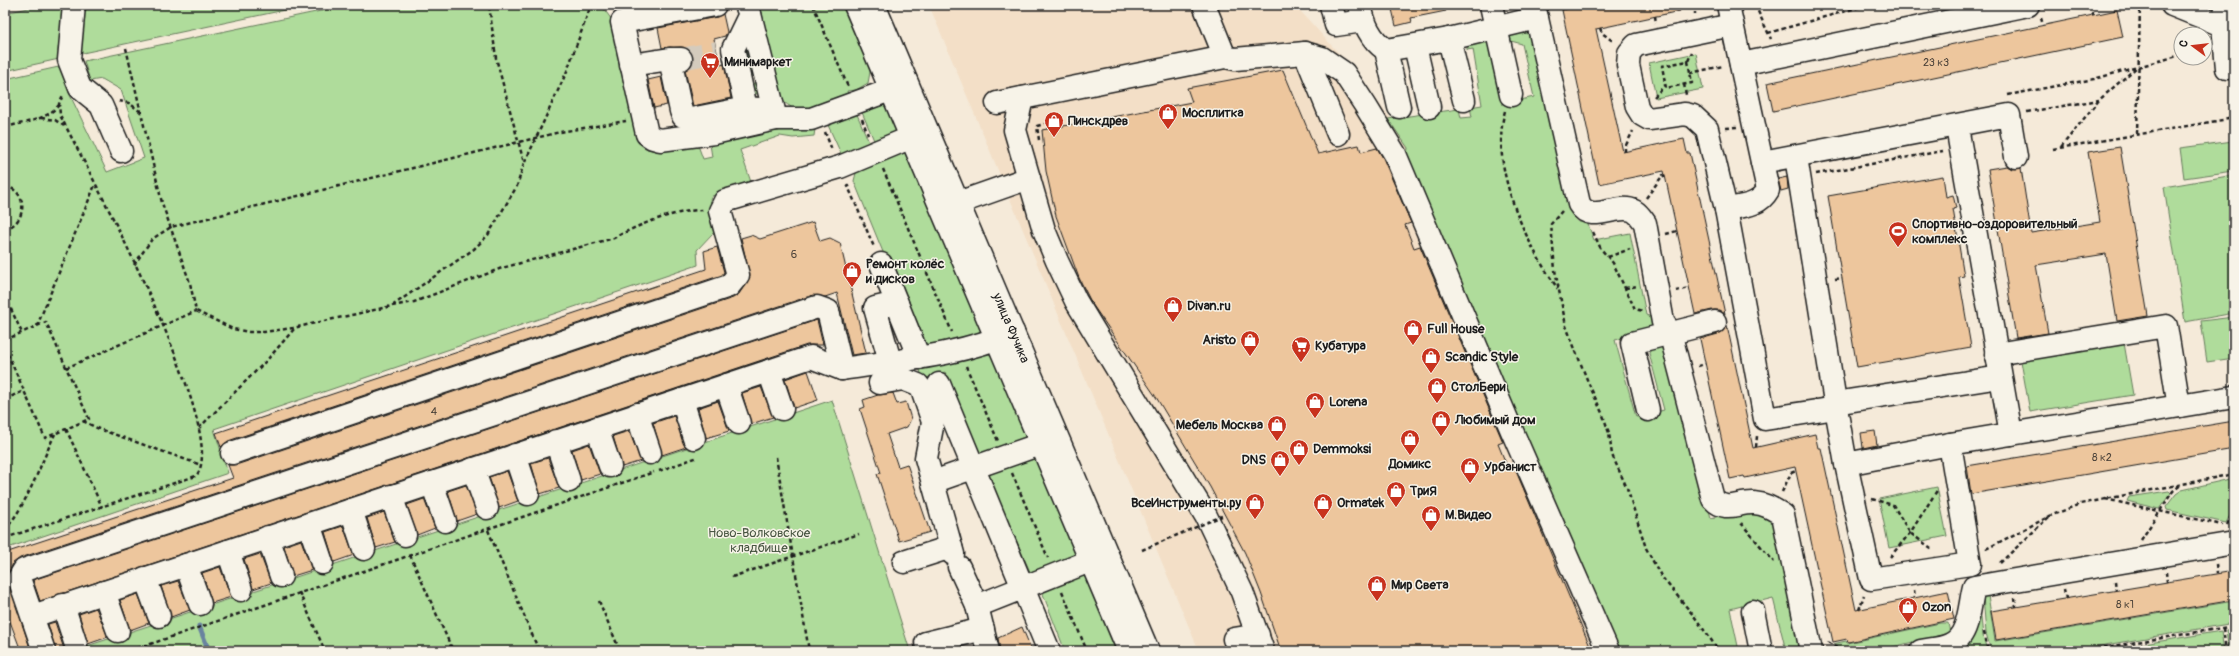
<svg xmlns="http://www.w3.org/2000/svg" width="2239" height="656" viewBox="0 0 2239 656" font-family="Pangolin,sans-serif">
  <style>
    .built { fill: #f3dfc7 }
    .green { fill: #afdc9b; stroke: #667c5c }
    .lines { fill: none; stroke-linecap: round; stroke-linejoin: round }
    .stream { stroke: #69839f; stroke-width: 5 }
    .building { fill: #edc69d; stroke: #1c1c1c }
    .minor-tunnel { stroke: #d4cbbd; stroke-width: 22; stroke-dasharray: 22 11; stroke-linecap: butt }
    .minor-casing { stroke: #1c1c1c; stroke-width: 25 }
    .path { stroke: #1c1c1c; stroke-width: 2.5; stroke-dasharray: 4 3; stroke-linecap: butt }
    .minor { stroke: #f7f3e8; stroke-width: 22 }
    .path-bridge { stroke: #1c1c1c; stroke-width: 2.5; stroke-dasharray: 4 3; stroke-linecap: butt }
    .labels { text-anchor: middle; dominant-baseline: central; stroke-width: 3; stroke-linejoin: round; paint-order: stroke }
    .number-label { font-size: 11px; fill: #50463c }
    .poi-label { font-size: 13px; font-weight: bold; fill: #1c1c1c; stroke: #f7f3e8; text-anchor: start }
    .street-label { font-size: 13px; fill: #1c1c1c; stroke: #f7f3e8 }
    .park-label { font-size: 13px; fill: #485642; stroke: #f7f3e8 }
  </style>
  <rect width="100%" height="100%" fill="#f5ead9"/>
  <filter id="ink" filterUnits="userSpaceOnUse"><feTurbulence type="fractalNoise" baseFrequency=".025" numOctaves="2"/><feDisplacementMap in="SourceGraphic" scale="8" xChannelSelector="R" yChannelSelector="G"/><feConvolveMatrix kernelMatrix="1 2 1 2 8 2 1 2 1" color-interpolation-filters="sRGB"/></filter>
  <g filter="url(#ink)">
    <path class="built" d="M929,5h366l47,52 69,87 232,507h-444z"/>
    <g class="green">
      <path d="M43,5h22l-6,54 -54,12v-58z"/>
      <path d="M79,5h229l-230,49z"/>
      <path d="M349,5h252l11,15 28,124c12,13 36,2 51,-2l8,6 4,11 9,-2 -2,-13 53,-17 52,2 -1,7 -21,2 -13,-2 -40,14 12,35 -40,11 -2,4 10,30 -8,4 -15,16 1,15 -484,164 14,44 -223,76v-470l58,-13 6,27 38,79 37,-14 -23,-68 -19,-11 -12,2 -6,-20z"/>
      <path d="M757,5h88l26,62 -3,16 -12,7 -9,1 2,6c-25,9 -48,25 -70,0z"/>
      <path d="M1527,27l8,5 40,187 3,3h9l7,18 36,-7 16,82 11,4 -6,13 -36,8 21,77 28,-7 -15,-57 5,-9 9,3 7,14 41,157 33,-8 33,10 27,131h-18l-13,-53 -43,11 9,42h-121l-9,-19 -202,-478 1,-6 -20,-29 71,-10 2,9 11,-1 -2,-10 12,-2 -9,-56 -6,1v-5l15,-4 6,3 14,60 32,-7 -12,-53 -11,-3 -4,-7z"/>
      <path d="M744,45l5,1 7,28 -7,2 1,8 8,-2 1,10 -4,3 -4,-6 -9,-39z"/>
      <path d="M1696,53l7,36 -47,9 -7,-35z"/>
      <path d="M881,105l7,2 13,26 -25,12 -15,-35z"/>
      <path d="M856,112l15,35 -28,11 -16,-35z"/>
      <path d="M2233,141l1,30 -50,7 -4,-30z"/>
      <path d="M907,146l78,186 -62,18 -69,-169 3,-12z"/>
      <path d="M2234,175v138l-49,9 -21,-135z"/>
      <path d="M2234,317v41l-27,4 -6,-41z"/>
      <path d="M2124,343l9,52 -103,17 -9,-51z"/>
      <path d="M987,353l6,4 35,80 -43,20 -6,-3 -34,-82 -22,8 -4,-13z"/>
      <path d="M832,400l78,251h-838z"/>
      <path d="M1028,457l9,2 41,94 -47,21 -43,-98 1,-7z"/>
      <path d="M2234,478v30l-8,15 -59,-13 -1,-3 10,-13 6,-4z"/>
      <path d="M1937,487l10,49 -58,12 -10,-49z"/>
      <path d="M2169,491l2,2 -12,16 -32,-8 2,-4z"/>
      <path d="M1085,574l35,77h-55l-22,-57 3,-6z"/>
      <path d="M1988,595l7,46 239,-40v22l-164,28h-79l-5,-18 -3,-37z"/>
      <path d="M1979,599l4,37 4,15h-34z"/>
      <path d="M1940,623h8l2,10 -74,18h-32l-11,-7 13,-3 1,2z"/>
      <path d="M2234,629v22h-5l-3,-21z"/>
      <path d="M2221,631l3,20h-122z"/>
    </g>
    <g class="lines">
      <path class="stream" d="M199,626l10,25"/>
    </g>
    <g class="building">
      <path d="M1391,5h54l1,6 -35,7 1,4 -16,4z"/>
      <path d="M1582,5h97l1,6 -84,18 27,123 61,-13 3,14h3l35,161 -6,-4h-7l-17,4 -31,-143 -65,13 -37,-174z"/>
      <path d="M2117,10l6,27 -350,74 -6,-28z"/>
      <path d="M723,14l4,18 -2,4 -11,3 6,26 4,-1 7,34 -38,8 -8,-36 7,-5v-12l-4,-5 -7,-1 -19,1 -4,-20 59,-11z"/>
      <path d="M1283,70l35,84 41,-9 2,7 16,-4 6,10 28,65 -6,2 9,23 6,-2 83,196 -5,2 9,22 6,-2 79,187h-311l-20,-58 -16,-40 -35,-66 -54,-90 -64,-93 -13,-26 -23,-62 -10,-45 -4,-41 150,-28 -5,-14z"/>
      <path d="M661,77l6,28 -13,3 -6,-28z"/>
      <path d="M2120,147l28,169 -31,5 -11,-67 -70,11 12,68 -32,5 -28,-169 19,-3 5,3 9,-1 10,65 69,-11 -12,-70z"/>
      <path d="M1943,176l3,21 7,-2 3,13 -3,1 11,67 -5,1 12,70 -114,20 -29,-171z"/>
      <path d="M1787,177l1,12 -7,2 -3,-12z"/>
      <path d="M813,222l7,19 10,-3 10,5 26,110 -14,2 -15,-62 -12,4 -12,-2 -793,263 -7,5 -6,14 24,74h-10l-16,-43v-55l228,-75 -5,-13h8l497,-167 6,-4 11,-17 -9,-39 10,-3 9,4z"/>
      <path d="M717,247l7,25 -2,3 -494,166 -7,6 -5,-14 490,-164 -2,-18z"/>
      <path d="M817,320l6,25h-16l-767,256 -7,-21z"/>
      <path d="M1727,325l26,123 62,-14 3,14h3l35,162 92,-19 6,28 -106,23 -1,-3 -14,3 -38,-175 -50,11 -1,-2 -14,3 -30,-140 18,-5z"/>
      <path d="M808,371l10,29 -24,8 -9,-29z"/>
      <path d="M761,387l12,30 -22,7 -9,-31z"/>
      <path d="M893,393l4,11 9,-2 5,17 -4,8 -20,7 11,33 9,-3 23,68 -31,9 -22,-67 4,-1 -21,-64 5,-2 -2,-7 15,-5z"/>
      <path d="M718,401l11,30 -23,7 -8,-30z"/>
      <path d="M674,416l12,31 -24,8 -9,-32z"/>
      <path d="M2234,421v28l-263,45 -4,-28z"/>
      <path d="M629,431l12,30 -19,6 -9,-31z"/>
      <path d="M1875,431l2,14 -14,3 -2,-15z"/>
      <path d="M589,444l11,30 -19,6 -9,-30z"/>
      <path d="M548,458l11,30 -19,6 -9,-31z"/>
      <path d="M507,471l11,30 -19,7 -10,-31z"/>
      <path d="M466,485l11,29 -20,7 -9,-30z"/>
      <path d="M424,499l11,29 -18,7 -10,-30z"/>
      <path d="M384,512l11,30 -19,6 -9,-30z"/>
      <path d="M343,526l11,29 -20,7 -9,-30z"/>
      <path d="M301,540l11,30 -19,6 -9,-30z"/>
      <path d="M260,554l11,29 -18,6 -9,-30z"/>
      <path d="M220,567l11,30 -19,6 -10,-30z"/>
      <path d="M2234,571v29l-238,40 -5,-29z"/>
      <path d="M178,581l12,29 -19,7 -10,-31z"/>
      <path d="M138,594l11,29 -19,7 -10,-30z"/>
      <path d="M96,608l12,29 -20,7 -9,-30z"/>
      <path d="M55,622l9,27 1,2h-9l-8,-27z"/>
      <path d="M1022,627l10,24h-32l-2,-13z"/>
    </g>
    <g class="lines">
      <path class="minor-tunnel" d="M681,59l36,-7"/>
      <g class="minor-casing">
        <g id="minor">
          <path d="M74,5l-5,55 11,28 21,17 20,46"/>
          <path d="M715,5l-93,17 25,112 6,4 7,2 54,-7 62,-14 -26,-105 -4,-9"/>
          <path d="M855,5l274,646"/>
          <path d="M874,5l274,646"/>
          <path d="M1204,5l21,52"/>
          <path d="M1331,5l5,20 27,-4"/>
          <path d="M1360,5c4,19 10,34 26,45l63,-11 88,-21"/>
          <path d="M1491,5l20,90"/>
          <path d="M1534,5l45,199c12,21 38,-2 55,7 5,3 8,8 11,12l18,99 7,10 43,167c13,14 25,3 41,4 12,1 19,6 29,12l28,136"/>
          <path d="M2172,5l62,25"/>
          <path d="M1732,25l-96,20 -7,8 -1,12 9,42 5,8 7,4 36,-5 8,2 14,13 19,80 39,210 71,-11 10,56 104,-20 284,-47"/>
          <path d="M1449,39l15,61"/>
          <path d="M1415,46l14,61"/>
          <path d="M1386,50l13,57"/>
          <path d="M1305,53l33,81"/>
          <path d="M670,59l11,52 2,5 8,3 55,-11 13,1 17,10h35l93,-34"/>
          <path d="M1741,64l287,-59"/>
          <path d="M631,65l39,-6h11"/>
          <path d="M2227,68l-4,-42 3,-18 8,2"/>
          <path d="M1022,98l-7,32 29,100 13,31 19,40 130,215 36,76 21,59"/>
          <path d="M997,103l228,-46 10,2 70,-6 17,5 22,15 21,32 30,49 117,277 96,220"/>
          <path d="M746,108l-13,-59 17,-35"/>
          <path d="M1957,127l54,307"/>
          <path d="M1796,157l40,251"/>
          <path d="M1762,162l247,-47 7,42"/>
          <path d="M958,203l71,-25"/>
          <path d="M1726,209c17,-3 33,-3 42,-19l-40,-185"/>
          <path d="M881,264l38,94"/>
          <path d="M1996,354l170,-28 13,80"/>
          <path d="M890,361l-15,-53 22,-5"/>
          <path d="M769,371l13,38"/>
          <path d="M880,383l23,-4 15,6 4,5 11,32 -7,36 27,96"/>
          <path d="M939,384l110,267"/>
          <path d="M726,385l13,38"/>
          <path d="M682,400l12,38"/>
          <path d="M1835,403l165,-26"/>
          <path d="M1648,410l-16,-67 83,-21"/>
          <path d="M637,414l13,39"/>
          <path d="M597,428l13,38"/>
          <path d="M556,441l13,40"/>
          <path d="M232,453l497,-167 9,-11 -18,-64 5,-10 115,-34 72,-30"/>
          <path d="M515,455l13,39"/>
          <path d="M1846,464l25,115 99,-15 -20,-120"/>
          <path d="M473,469l14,39"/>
          <path d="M933,482l122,-43"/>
          <path d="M432,483l13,38"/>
          <path d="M391,496l14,39"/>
          <path d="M351,510l13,39"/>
          <path d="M309,524l13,39"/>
          <path d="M268,537l13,39"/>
          <path d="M228,551l13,39"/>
          <path d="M904,562l47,-15"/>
          <path d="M186,565l14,39"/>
          <path d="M959,567l18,39 11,45"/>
          <path d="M145,578l14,38"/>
          <path d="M104,592l14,39"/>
          <path d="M63,605l13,40"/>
          <path d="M977,606l128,-51"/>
          <path d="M1753,611l8,40"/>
          <path d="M33,616l778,-259 31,12"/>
          <path d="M1234,639l24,-4"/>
          <path d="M926,643l57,-14"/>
          <path d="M44,651l-25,-73 5,-8 793,-263 11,4 14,58c57,-9 117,-13 171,-37"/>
          <path d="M1921,651c9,-2 19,-2 28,-6 21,-8 20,-40 25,-58l260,-44"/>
        </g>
      </g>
      <g class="path">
        <path d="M813,5l35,82"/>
        <path d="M1695,5v9"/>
        <path d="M1755,5l16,34"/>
        <path d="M2091,5l2,10"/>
        <path d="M1655,16l1,7"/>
        <path d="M2041,18l2,7"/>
        <path d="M1600,28l2,5 12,9"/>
        <path d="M1768,33l99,-28"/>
        <path d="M126,48l36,155 28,80 6,28 37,18 16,3h15l29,-4 99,-22 82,-57 14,-14 29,-49 7,-23 -28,-105 -7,-53"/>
        <path d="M1688,61l4,22 -26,5 -4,-22z"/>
        <path d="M1688,61l4,-9"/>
        <path d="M1690,73l33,-7"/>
        <path d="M1684,84l2,11"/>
        <path d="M2008,95l86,-16 87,-24"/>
        <path d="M1654,97l11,-12"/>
        <path d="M119,101l10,2 12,9"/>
        <path d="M1505,111c-16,56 21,133 53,178"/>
        <path d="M2027,112l72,-12"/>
        <path d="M41,118l14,2 9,6"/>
        <path d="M862,119l6,16"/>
        <path d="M5,127c20,-5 40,-6 54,-22"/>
        <path d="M1726,128l11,-1"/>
        <path d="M825,132l7,18"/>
        <path d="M2137,134l3,-129"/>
        <path d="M1039,140l-2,-14 7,-2"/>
        <path d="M2061,147l38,-47 38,-33"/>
        <path d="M2053,149l181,-31"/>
        <path d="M1625,152v-5l8,-16"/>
        <path d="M525,162l42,-91 24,-66"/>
        <path d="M883,169l69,163"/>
        <path d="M1816,174l127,-23"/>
        <path d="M847,184l27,63"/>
        <path d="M5,186c24,5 22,37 0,43"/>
        <path d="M1646,198l17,-23 2,2"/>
        <path d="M1562,211l-11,13 4,46 11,56 22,56 15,33 6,18 3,22 15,33 19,60 15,28 33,40 25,35"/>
        <path d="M1593,232l8,17 12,14 22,46 8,2"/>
        <path d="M1666,234l11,-3"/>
        <path d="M1608,257l22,-8"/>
        <path d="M134,265l18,-26 19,-12 389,-95 66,-11"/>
        <path d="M1835,279l7,-1"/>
        <path d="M1625,288l13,-2"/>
        <path d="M1676,291l13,-3"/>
        <path d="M5,296l17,37"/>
        <path d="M392,306l22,-4 88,-34 112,-30c23,-13 62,-28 89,-28"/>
        <path d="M37,326l58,-141"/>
        <path d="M5,340l41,-18 43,97 -44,19 -40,-90"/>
        <path d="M966,366l32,75"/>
        <path d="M1698,366l7,-2"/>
        <path d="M66,368l130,-57"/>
        <path d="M5,399l19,-8"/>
        <path d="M83,421l16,8 102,36"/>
        <path d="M199,428l69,-69 27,-31"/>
        <path d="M66,429l36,78"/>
        <path d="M1756,447l1,-11"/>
        <path d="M776,457l33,194"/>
        <path d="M659,471l39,-14"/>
        <path d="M1012,473l36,85"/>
        <path d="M1782,492l9,-19 5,-2"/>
        <path d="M1872,499l21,6 17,28 24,17"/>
        <path d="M2105,499l117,26"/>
        <path d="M1741,523l33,39"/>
        <path d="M2227,525l7,-14"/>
        <path d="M5,530c24,-29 34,-63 50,-96"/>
        <path d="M488,530l51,121"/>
        <path d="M5,538l191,-62c37,-42 -110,-309 -136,-361l-1,-11 4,-9"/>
        <path d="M2141,540l32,-49 9,-7"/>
        <path d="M1986,549l64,-33 30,-12 154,-30"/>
        <path d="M410,555l43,96"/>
        <path d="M1890,557l20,-24 28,-44"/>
        <path d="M2000,563l49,-46"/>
        <path d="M2216,564l1,9"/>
        <path d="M2166,572l1,10"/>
        <path d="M732,577l127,-43"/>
        <path d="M2115,581l1,9"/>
        <path d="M2064,589l2,10"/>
        <path d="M1914,590l1,8"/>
        <path d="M1062,591l25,60"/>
        <path d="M299,592l26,59"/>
        <path d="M2015,598l1,9"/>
        <path d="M599,601l21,50"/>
        <path d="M1859,610l5,-15"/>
        <path d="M2223,628l3,23"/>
        <path d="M1984,632l4,19"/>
        <path d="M5,638v8"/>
        <path d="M1828,642l13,9"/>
        <path d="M130,651l524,-179"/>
        <path d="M2083,651l151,-25"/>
      </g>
      <use href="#minor" class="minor"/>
      <path class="path-bridge" d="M1142,550l80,-34"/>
    </g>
  </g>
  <defs>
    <g id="supermarket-pin" transform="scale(1)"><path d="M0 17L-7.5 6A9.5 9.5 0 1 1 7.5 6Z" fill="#c8321e" stroke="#f7f3e8"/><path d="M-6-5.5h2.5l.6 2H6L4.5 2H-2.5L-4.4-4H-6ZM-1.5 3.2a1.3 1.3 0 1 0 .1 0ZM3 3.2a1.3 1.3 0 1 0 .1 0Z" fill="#fff"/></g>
    <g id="shop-pin" transform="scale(1)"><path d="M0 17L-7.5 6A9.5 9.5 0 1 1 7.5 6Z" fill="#c8321e" stroke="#f7f3e8"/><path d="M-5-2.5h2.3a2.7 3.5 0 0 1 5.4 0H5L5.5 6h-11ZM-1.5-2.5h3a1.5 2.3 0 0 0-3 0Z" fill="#fff"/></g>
    <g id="stadium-pin" transform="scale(1)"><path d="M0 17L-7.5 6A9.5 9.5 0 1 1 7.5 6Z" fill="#c8321e" stroke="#f7f3e8"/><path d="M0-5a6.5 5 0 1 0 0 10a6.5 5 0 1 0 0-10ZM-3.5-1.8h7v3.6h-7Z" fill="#fff"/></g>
  </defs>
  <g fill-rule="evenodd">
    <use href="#supermarket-pin" x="710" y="62"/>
    <use href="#shop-pin" x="1168" y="113"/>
    <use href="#shop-pin" x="1054" y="121"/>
    <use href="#stadium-pin" x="1898" y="231"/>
    <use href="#shop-pin" x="852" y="271"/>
    <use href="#shop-pin" x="1173" y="306"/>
    <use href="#shop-pin" x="1413" y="329"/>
    <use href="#shop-pin" x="1250" y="340"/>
    <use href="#supermarket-pin" x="1301" y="346"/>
    <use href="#shop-pin" x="1431" y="357"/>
    <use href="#shop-pin" x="1437" y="387"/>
    <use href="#shop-pin" x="1315" y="402"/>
    <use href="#shop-pin" x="1441" y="420"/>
    <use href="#shop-pin" x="1277" y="425"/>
    <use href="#shop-pin" x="1410" y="439"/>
    <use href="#shop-pin" x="1299" y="449"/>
    <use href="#shop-pin" x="1280" y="460"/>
    <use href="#shop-pin" x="1470" y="467"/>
    <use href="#shop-pin" x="1396" y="491"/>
    <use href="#shop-pin" x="1255" y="503"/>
    <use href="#shop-pin" x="1323" y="503"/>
    <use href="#shop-pin" x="1431" y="515"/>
    <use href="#shop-pin" x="1377" y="585"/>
    <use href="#shop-pin" x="1908" y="607"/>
  </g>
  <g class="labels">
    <g class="number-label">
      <text x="1936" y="62">23 к3</text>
      <text x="794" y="254">6</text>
      <text x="434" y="411">4</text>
      <text x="2102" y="457">8 к2</text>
      <text x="2125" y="604">8 к1</text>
    </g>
    <g class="poi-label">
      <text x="724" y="62">Минимаркет</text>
      <text x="1182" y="113">Мосплитка</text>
      <text x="1068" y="121">Пинскдрев</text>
      <text x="1912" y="224">Спортивно-оздоровительный<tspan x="1912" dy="15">комплекс</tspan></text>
      <text x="866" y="264">Ремонт колёс<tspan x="866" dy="15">и дисков</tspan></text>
      <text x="1187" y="306">Divan.ru</text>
      <text x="1427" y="329">Full House</text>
      <text x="1236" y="340" text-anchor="end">Aristo</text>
      <text x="1315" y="346">Кубатура</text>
      <text x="1445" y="357">Scandic Style</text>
      <text x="1451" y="387">СтолБери</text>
      <text x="1329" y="402">Lorena</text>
      <text x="1455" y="420">Любимый дом</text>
      <text x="1263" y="425" text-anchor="end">Мебель Москва</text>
      <text x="1313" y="449">Demmoksi</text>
      <text x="1266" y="460" text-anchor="end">DNS</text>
      <text x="1410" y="464" text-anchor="middle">Домикс</text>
      <text x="1484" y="467">Урбанист</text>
      <text x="1410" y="491">ТриЯ</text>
      <text x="1241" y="503" text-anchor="end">ВсеИнструменты.ру</text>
      <text x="1337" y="503">Ormatek</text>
      <text x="1445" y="515">М.Видео</text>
      <text x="1391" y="585">Мир Света</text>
      <text x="1922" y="607">Ozon</text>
    </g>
    <g class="street-label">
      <text transform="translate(1011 328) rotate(67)">улица Фучика</text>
    </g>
    <g class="park-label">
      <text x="759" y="533">Ново-Волковское<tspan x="759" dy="15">кладбище</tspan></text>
    </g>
  </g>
  <rect width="2239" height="656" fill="none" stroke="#f7f3e8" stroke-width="20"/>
  <rect x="10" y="10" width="2219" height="636" fill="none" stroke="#1c1c1c" stroke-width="1.5" filter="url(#ink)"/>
  <g transform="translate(2193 46) rotate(285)"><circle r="19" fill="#f7f3e8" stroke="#9f9d96"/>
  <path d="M0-3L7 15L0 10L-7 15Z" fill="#c8321e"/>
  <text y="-6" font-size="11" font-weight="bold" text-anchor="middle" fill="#1c1c1c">С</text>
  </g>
</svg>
